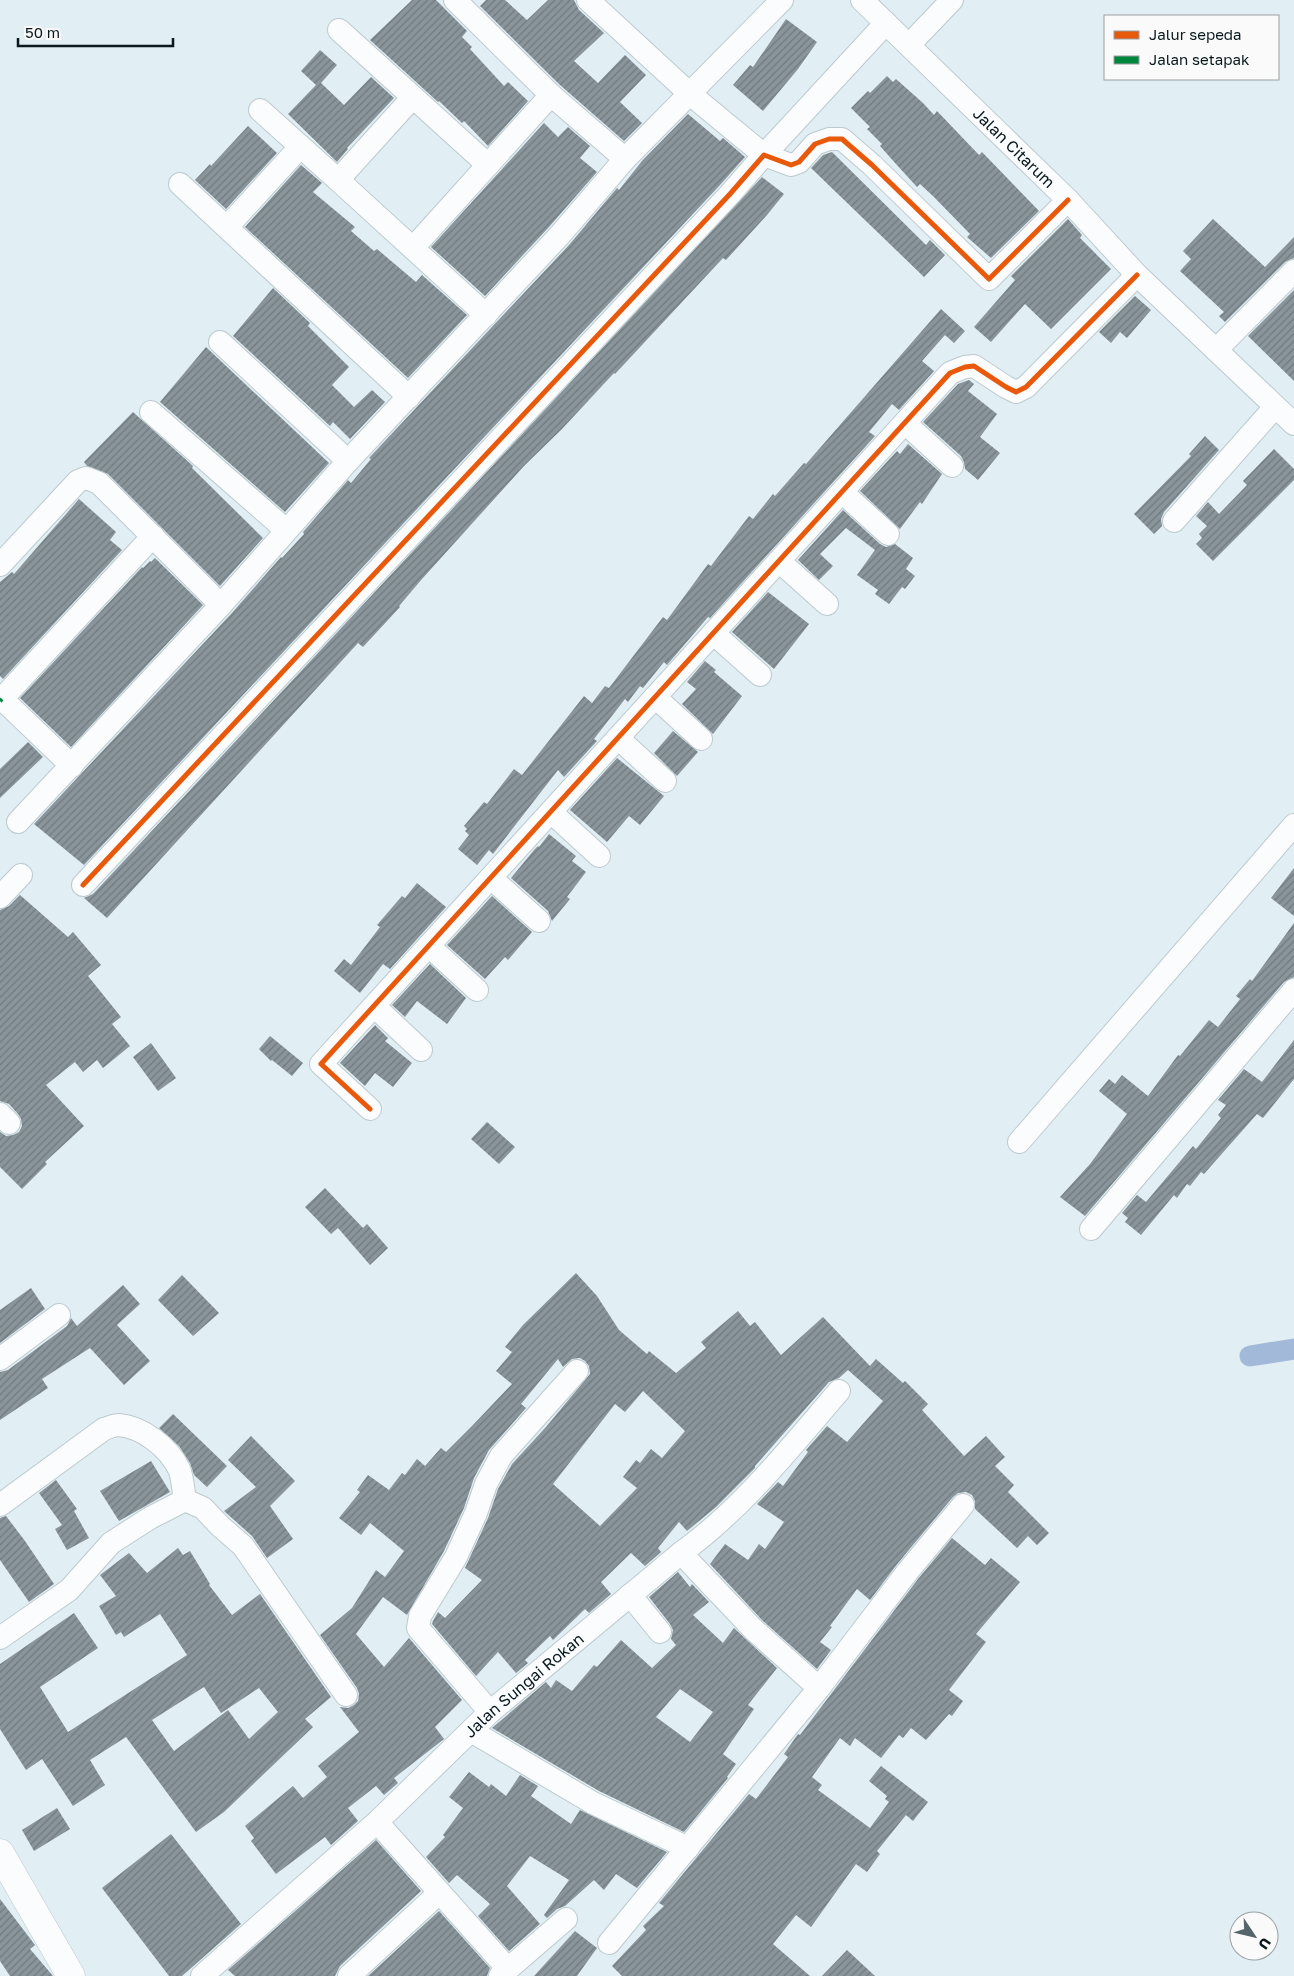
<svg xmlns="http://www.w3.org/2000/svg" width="1294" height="1976" viewBox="0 0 1294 1976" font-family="'Golos Text',sans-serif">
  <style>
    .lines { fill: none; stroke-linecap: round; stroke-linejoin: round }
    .canal { stroke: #a3b9d9; stroke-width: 21 }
    .building { fill: url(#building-hatch); fill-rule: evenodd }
    .minor-casing { stroke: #bccacf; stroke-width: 24 }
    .major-casing { stroke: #bccacf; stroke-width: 29 }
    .minor { stroke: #fafcfd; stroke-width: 22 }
    .major { stroke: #fafcfd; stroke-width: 28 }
    .quiet { stroke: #00873e; stroke-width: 4; stroke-dasharray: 8 4; stroke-linecap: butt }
    .cycleway-casing { stroke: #fafafa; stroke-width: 8 }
    .cycleway { stroke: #e8590c; stroke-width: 5 }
    .labels { text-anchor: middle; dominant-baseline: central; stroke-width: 5; stroke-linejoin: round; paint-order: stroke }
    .street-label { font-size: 16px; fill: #09191e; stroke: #fafafa }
  </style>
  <defs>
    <pattern id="building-hatch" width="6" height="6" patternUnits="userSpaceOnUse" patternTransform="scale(1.25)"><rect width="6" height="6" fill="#8a959b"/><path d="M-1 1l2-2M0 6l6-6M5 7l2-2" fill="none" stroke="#6f797e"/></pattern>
  </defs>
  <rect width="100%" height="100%" fill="#e1eef4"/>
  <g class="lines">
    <path class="canal" d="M1250,1356l44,-7"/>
  </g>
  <g class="building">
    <path d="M412,0h24l31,31 -5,6 10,10 -2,2 34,37 4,-4 20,19 -40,45 -24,-25 -2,2 -23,-22 -1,1 -68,-62z"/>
    <path d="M486,0h19l22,20 21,-20h26l5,10 25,23 -30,28 24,22 27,-28 21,20 -26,27 22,21 -18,18 -64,-56 -80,-79z"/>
    <path d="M786,19l31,23 -19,27 -35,42 -30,-26 17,-20 3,2z"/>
    <path d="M320,50l17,15 -16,18 23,22 27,-28 23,21 -47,50 1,1 -11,13 -49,-48 28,-29 -15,-14z"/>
    <path d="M887,76l6,6 3,-3 27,24 11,12 3,-4 42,44 3,-3 57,59 -48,47 -24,-21 3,-3 -36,-37 -14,-13 -3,3 -21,-23 -16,-18 2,-2 -15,-15 3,-2 -19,-19 17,-17 2,2z"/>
    <path d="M688,114l32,27 3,-3 22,19 -25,28 -636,680 -50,-41 197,-210 50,-57 1,1 22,-24 -1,-2 45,-52 3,3 20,-24 -2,-1 200,-213 48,-57 2,2 23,-29z"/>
    <path d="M544,123l14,14 10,-10 22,19 -10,12 17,14 -48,55 -64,69 -54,-49z"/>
    <path d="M248,126l29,27 -51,56 -31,-29 15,-16 1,2z"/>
    <path d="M832,152l94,93 4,-5 15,15 -21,22 -113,-109 12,-13z"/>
    <path d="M301,165l21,18 -9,9 42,35 -4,4 23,20 3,-2 39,33 6,-7 45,40 -59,63 -163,-151z"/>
    <path d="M762,177l22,17 -17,21 -41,45 -3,-2 -108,116 -1,-1 -52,56 -38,37 -102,113 -23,27 1,1 -37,40 -5,-4 -251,275 -23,-20 9,-4z"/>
    <path d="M1068,219l14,16 -2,3 31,31 -60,60 -26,-25 -34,38 -17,-15 41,-47 -4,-4z"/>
    <path d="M1213,219l52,48 29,-30v21l-9,4 -60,60 -6,-6 5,-4 -44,-41 11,-12 -8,-8z"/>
    <path d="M273,288l37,35 -2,3 41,41 -17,18 22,22 18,-17 13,12 -35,37 -17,-17 -3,4 -97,-90z"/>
    <path d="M1294,290v91l-46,-45z"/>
    <path d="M1135,296l16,14 -24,28 -7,-6 -9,11 -12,-11z"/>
    <path d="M941,309l24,22 -11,12 -9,-8 -23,26 12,10 -35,39 -7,-6 -23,28 6,4 -165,182 -2,-1 -41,48 -3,-3 -21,26 -3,-2 -12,16 -3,-3 -31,40 3,2 -33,36 -6,-7 -65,84 -4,-4 -12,15 -19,-16 11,-14 -4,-4 2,-2 -3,-3 20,-24 3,2 27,-35 8,6 62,-79 8,7 13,-17 4,2 54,-71 4,3 41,-56 3,2 38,-50 4,3 20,-25 2,2 29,-33 2,1z"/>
    <path d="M206,347l123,116 -44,49 -125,-110z"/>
    <path d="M969,380l5,4 -6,7 29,23 -17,23 20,16 -22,27 -13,-11 -1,-7 -3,-6 -38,-34 35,-38z"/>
    <path d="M133,412l60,54 -1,2 71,70 -43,48 -112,-112 -21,-8 -3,-4z"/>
    <path d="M1205,436l14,14 -55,62 -3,7 1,7 -8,8 -20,-20 57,-58 -2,-2z"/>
    <path d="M908,444l34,30 -20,30 -2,-2 -20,27 -40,-38 37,-40 3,3z"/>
    <path d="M1274,449l20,20v11l-81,81 -17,-17 6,-6 -3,-4 8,-8 -11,-10 12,-14 11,12 28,-29 -4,-4z"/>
    <path d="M79,499l37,33 -6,8 12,10 -119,129 -3,-3v-94l12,-10 2,2z"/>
    <path d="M843,510l37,34 6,3 9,-3 18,14 -7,11 9,7 -10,13 -3,-2 -13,17 -14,-10 3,-4 -21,-15 18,-25 -29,-22 -26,26 13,12 -14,14 -21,-20z"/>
    <path d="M155,558l48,47 -132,142 -51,-49 122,-131 1,1 7,-7 1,1z"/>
    <path d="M768,592l41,32 -35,45 -42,-37z"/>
    <path d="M705,661l11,9 -2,2 28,24 -29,38 -31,-30 14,-15 -9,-7z"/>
    <path d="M673,731l25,21 -21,24 -23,-23z"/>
    <path d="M28,742l15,15 -43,41v-29z"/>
    <path d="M617,758l47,38 -24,29 -11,-9 -22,26 -37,-32z"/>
    <path d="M549,834l27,22 -4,5 14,11 -19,25 3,2 -18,22 -4,-10 -37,-33 23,-28 4,-4 1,1z"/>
    <path d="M1294,868v48l-23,-18z"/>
    <path d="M417,883l29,24 -56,62 -7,-5 -23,29 -26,-22 10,-12 7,6 29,-38 -3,-2 25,-29 3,2z"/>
    <path d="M20,895l48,42 5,-5 28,33 -13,11 33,41 -9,7 18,22 -27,22 -6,-8 -14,12 -8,-10 -29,23 38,41 -39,36 2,2 -25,25 -22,-22v-35l6,4 7,-1 6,-3 3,-6 -1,-7 -3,-5 -9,-10 -9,-3v-191l9,-4z"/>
    <path d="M492,896l40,36 -24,28 -3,-3 -20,22 -38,-34z"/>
    <path d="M1294,923v54l-10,5 -199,234 -25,-19 30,-33 37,-50 -28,-23 10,-12 6,5 7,-9 26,21 30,-41 2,1 29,-36 9,7 22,-28 -4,-3 14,-17 2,2z"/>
    <path d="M430,964l36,34 -19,26 -30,-23 -12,16 -13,-12z"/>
    <path d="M375,1025l13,13 -3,3 27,22 -19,24 -18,-14 -10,13 -25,-23z"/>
    <path d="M270,1036l33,27 -11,13 -20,-16 -1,1 -12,-12z"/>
    <path d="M1294,1040v39l-31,39 -6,-4 -53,60 -3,-2 -11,14 -3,-2 -10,14 -3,-3 -33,40 -16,-13 3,-4 -6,-5 15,-18 9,7 47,-56 3,3 25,-31 -3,-3 8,-10 -8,-5 26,-31 18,13z"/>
    <path d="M151,1043l25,35 -18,13 -25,-34z"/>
    <path d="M487,1122l28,25 -16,17 -28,-25z"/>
    <path d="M325,1188l38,40 4,-4 21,24 -18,17 -32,-37 -7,6 -26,-27z"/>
    <path d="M576,1273l21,23 22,34 28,24 2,-3 27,22 30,-25 -5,-6 37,-31 12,15 5,-4 26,33 42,-38 47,49 6,-7 27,24 2,-2 23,23 -6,6 42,46 22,-20 19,21 -10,9 19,19 -6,7 41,41 -12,12 -9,-9 -11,12 -42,-39v-8l-3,-6 -6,-3 -8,1 -5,4 -55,66 -28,37 -13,-11 -27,37 2,1 -12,15 11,8 -14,19 -55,-49 -52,-56 15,-20 23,16 11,-16 6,5 19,-27 -27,-18 21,-22 5,4 25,-34 -2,-2 21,-24 20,16 36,-41 -35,-31 -9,8 -10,4 -74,84v2l-39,39 -29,24 -8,-9 -21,26 3,4 -16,14 -14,-13 -30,29 10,12 -22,19 -4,-4 -32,31 -3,-4 -25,24 3,3 -12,10 -18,-21 -22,24 -44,-52 1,-3 5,-9 7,6 37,-38 -17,-12 23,-50 10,-29 14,-25 34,-37 44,-53 -1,-8 -4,-5 -5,-3 -8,1 -9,8 -5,-8 -37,45 5,4 -37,42 -15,28 -10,30 -20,43 -37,64 -24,-18 -27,37 28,33 25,-29 53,62 -27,27 9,12 -50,39 4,5 -14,12 -8,-9 -28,22 10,13 -27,24 -6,-8 -49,37 -25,-33 3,-3 -9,-12 48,-40 10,12 24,-21 -9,-11 41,-34 -19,-25 8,1 6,-3 4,-4 1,-7 -2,-6 -37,-53 32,-27 24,-38 9,7 19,-26 -34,-28 -9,12 -22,-17 21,-26 -3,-2 11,-15 21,15 13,-17 3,2 12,-16 8,7 16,-18 5,4 26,-26 40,-42 -16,-13 16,-19 -7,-5 18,-22zM643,1391l42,40 -23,27 -11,-9 -11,14 -4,-3 -13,17 14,11 -37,38 -47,-42 62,-80 10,8z"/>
    <path d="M182,1275l37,38 -26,23 -35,-36z"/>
    <path d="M123,1285l17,19 -23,21 33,36 -26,24 -34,-37 -48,31 6,9 -48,32v-48l8,-2 59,-44 4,-8 6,8z"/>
    <path d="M31,1288l14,21 -45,34v-33z"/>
    <path d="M173,1414l54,52 -20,21 -13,-12 -4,-12 -11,-17 -20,-18z"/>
    <path d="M251,1436l44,45 -25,25 23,33 -26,19 -15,-22 -28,-25 32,-24 -28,-27z"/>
    <path d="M151,1461l19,31 -51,29 -19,-30z"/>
    <path d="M56,1480l21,29 -3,2 15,27 -22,12 -12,-21 7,-4 -23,-32z"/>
    <path d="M6,1516l19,25 29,43 -25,18 -29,-42v-42z"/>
    <path d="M952,1538l33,27 6,-7 29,24 -44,52 10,8 -37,48 14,11 -11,15 -3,-2 -23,26 -15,-12 -8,10 -4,-3 -18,23 -26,-20 -5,8 -10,-8 -28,39 10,8 -4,5 52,38 19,-26 -4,-3 2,-3 -18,-15 12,-15 47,36 -15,19 -7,-6 -29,36 3,3 -13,18 -11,-8 -45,63 -15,-12 -23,29 37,32h-188l-10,-10 34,-36 -3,-4 21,-20 -5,-3 90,-109 7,5 32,-42 -4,-3 14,-20 2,1 118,-156z"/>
    <path d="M178,1548l5,7 7,-4 20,33 -1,1 23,30 28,-21 71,103 -26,22 8,8 -89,85 -28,20 -70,-95 -36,23 15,25 -32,21 -31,-47 -16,11 -26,-41v-65l74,-51 24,35 -58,39 28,45 119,-77 -27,-41 -36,23 -3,-5 -5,3 -17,-29 17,-10 -16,-21 29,-22 18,20zM204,1687l17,26 38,-25 19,24 -29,27 -21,-29 -54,41 -22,-31z"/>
    <path d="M678,1572l12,15 2,-3 17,18 -16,13 30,28 11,-15 43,40 -29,37 6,4 -31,45 13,10 -9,13 1,1 -44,54 -85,-41 -107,-63 54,-46 5,6 5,-8 16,11 22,-26 3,2 24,-27 31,28 24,-23 -5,-6 2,-9 -3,-6 -21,-27zM680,1689l33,23 -23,30 -34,-25z"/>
    <path d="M469,1772l20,15 2,-3 15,12 14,-21 18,11 -7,10 40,28 9,-14 87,42 -30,36 -21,-14 -12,16 -10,-10 -29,26 -8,3 -10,9 -3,-3 25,-35 -39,-24 -23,30 33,38 -31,27 -31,-35 12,-12 -33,-29 -8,8 -23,-26 19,-20 -2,-2 20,-27 -14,-11z"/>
    <path d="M57,1808l13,21 -36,22 -12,-21z"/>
    <path d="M171,1834l70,90 -59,52h-13l-67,-88z"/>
    <path d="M376,1840l45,51 -81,75 -5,10h-100l-7,-6z"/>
    <path d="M0,1899l35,46 -5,4 23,27h-43l-10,-15z"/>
    <path d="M439,1911l51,57 -3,8h-119z"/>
    <path d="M575,1931l22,17 -20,28h-43z"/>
    <path d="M847,1950l28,26h-53z"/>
  </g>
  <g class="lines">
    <g class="minor-casing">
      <g id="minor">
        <path d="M455,0l96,95 74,64"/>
        <path d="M588,0l102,94 74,61 122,-132"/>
        <path id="s1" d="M862,0l206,200 69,75 157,149"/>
        <path d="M339,30l74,67"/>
        <path d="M909,45l43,-45"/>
        <path d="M260,110l78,70"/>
        <path d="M180,184l229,213"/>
        <path d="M227,227l73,-80"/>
        <path d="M413,248l138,-153"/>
        <path d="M486,315l-148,-135 75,-83 75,68"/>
        <path d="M220,342l128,119"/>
        <path d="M1216,350l78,-79"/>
        <path d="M151,412l135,118"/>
        <path d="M905,423l47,43"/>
        <path d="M842,492l46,42"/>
        <path d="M1174,521l101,-114"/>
        <path d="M779,561l48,43"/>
        <path d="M0,565l78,-84 8,-3 13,5 122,122"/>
        <path d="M713,633l47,42"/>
        <path d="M0,697l72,69"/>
        <path d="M655,697l46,42"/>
        <path d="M0,701l153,-165"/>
        <path d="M618,738l47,43"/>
        <path d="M551,812l48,44"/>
        <path d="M18,822l203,-217 127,-144 211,-225 66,-77 157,-159"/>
        <path d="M491,878l48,43"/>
        <path d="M83,885l647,-691 34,-39 27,10 8,-3 16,-18 14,-5h13l30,26 117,114 79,-79"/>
        <path d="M0,897l21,-22"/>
        <path d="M429,946l48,44"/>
        <path d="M374,1006l47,44"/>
        <path d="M370,1109l-49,-45 629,-691 15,-6 9,-1 32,21 10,5 10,-5 111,-112"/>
        <path d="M0,1114l9,9"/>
        <path d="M1019,1142l275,-317"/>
        <path d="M1091,1229l203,-239"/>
        <path d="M0,1359l59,-44"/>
        <path d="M0,1505l104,-76c4,-1 10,-4 15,-4 24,2 50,23 60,44 4,9 4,21 6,31"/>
        <path d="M681,1553l72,76 66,59"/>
        <path d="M630,1595l30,37"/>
        <path d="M0,1638l69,-48 42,-47 39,-25 35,-18 18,8 17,18 23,20 103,149"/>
        <path d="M490,1712l-72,-84 2,-12 36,-59 20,-44 10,-29 15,-28 76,-85"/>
        <path d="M471,1731l122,72 95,45"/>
        <path d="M377,1822l131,147"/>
        <path d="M609,1943l210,-255 89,-117 55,-66"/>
        <path id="s2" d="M202,1976l175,-154 113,-110 191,-159c62,-45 108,-104 158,-162"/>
        <path d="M349,1976l90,-83"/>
        <path d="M500,1976l66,-57"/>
      </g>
    </g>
    <g class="major-casing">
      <path id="major" d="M0,1853l71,123"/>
    </g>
    <use href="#minor" class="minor"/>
    <use href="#major" class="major"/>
    <path class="quiet" d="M0,701l2,-2"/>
    <g class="cycleway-casing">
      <g id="cycleway">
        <path d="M83,885l647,-691 34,-39 27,10 8,-3 16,-18 14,-5h13l30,26 117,114 79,-79"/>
        <path d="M370,1109l-49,-45 629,-691 15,-6 9,-1 32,21 10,5 10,-5 111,-112"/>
      </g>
    </g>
    <use href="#cycleway" class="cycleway"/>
  </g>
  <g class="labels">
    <g class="street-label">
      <text stroke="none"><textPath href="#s1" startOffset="212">Jalan Citarum</textPath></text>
      <text stroke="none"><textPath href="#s2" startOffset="434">Jalan Sungai Rokan</textPath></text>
    </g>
  </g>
  <rect x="1104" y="15" width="175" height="65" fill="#fafafa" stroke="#9aa0a2"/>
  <rect x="1114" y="31" width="25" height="8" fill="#e8590c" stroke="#9aa0a2"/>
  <text x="1149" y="40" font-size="15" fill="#09191e">Jalur sepeda</text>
  <rect x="1114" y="56" width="25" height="8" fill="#00873e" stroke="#9aa0a2"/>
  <text x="1149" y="65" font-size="15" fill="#09191e">Jalan setapak</text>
  <g transform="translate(1254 1936) rotate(125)"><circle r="24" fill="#fafafa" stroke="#9aa0a2"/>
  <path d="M0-4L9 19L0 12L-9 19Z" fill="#556469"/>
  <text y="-8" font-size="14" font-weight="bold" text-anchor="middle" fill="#09191e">U</text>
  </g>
  <path d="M18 38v8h155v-8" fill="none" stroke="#09191e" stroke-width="2.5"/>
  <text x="25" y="38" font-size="15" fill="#09191e" stroke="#fafafa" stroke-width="4" paint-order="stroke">50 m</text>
</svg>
